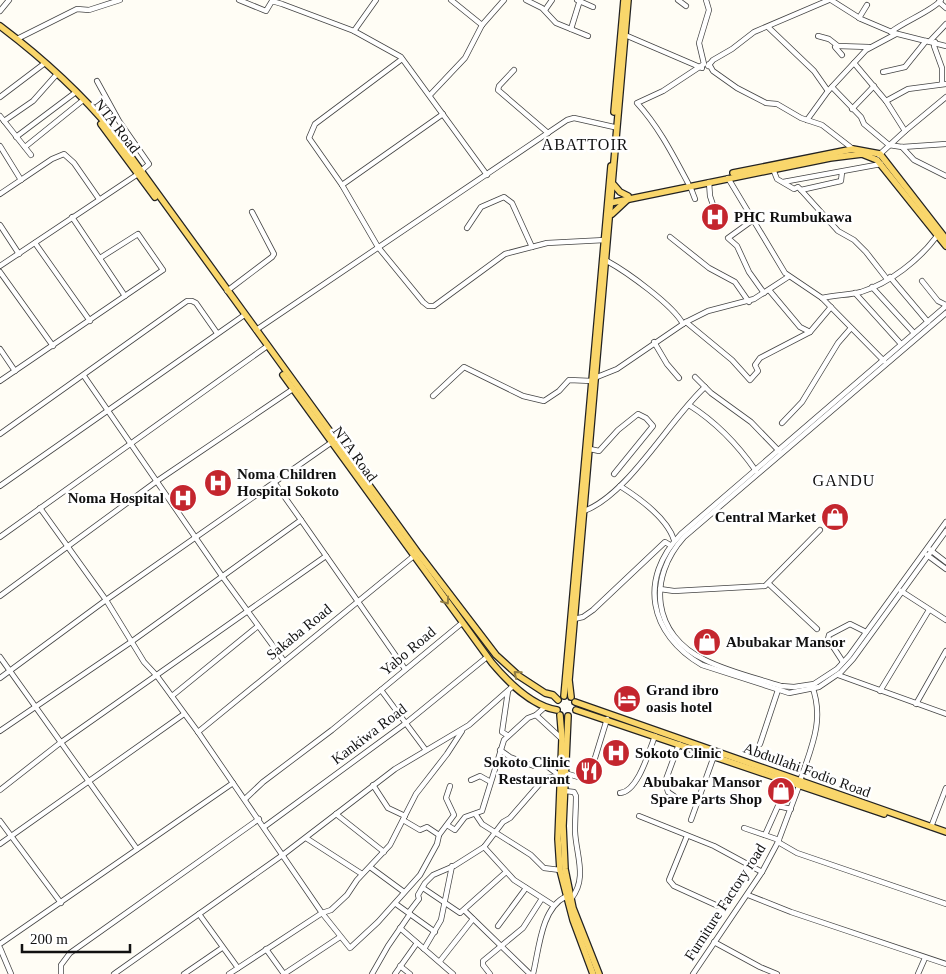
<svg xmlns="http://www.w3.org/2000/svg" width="946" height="974" viewBox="0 0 946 974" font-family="'Times New Roman',serif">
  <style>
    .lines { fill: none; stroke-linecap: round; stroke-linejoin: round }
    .minor-casing { stroke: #444; stroke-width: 6 }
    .major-casing { stroke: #222; stroke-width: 8 }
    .minor { stroke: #fff; stroke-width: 4.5 }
    .major { stroke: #f9d66b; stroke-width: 5.5 }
    .oneway { stroke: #917d42 }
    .labels { text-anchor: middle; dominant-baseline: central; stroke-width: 5; stroke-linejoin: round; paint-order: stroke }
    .street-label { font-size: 15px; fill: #111; stroke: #fff }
    .poi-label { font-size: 15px; font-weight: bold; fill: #111; stroke: #fff; text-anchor: start }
    .neighbourhood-label { font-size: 16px; letter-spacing: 1px; fill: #111; stroke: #fff }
  </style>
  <rect width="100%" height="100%" fill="#fffdf5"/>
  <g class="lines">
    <g class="minor-casing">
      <g id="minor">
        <path d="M239,0l27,11 6,-10 10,3 72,27 47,26 86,118"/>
        <path d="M451,0l31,25"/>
        <path d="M526,0l16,8 14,15 32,13"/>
        <path d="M577,0l16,7"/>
        <path d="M678,0l8,6"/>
        <path d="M831,0l30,19 33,14 52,13"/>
        <path d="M939,2l7,6"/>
        <path d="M545,10l7,-10"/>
        <path d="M0,11l9,-11"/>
        <path d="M859,18l8,-13"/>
        <path d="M768,27l46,44 14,20"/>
        <path d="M571,29l9,-29"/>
        <path d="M354,31l22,-31"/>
        <path d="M891,32c12,-10 43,-22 50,-32"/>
        <path d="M625,35l77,33"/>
        <path d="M818,36l11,3 9,7 31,1"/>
        <path d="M17,39l60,-30 12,1 31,-10"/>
        <path d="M930,41l16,-17"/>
        <path d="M935,42l-1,4 8,22v16"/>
        <path d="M835,47l7,8"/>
        <path d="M402,59l-87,65 -6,14 33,47 36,62 45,55 5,4h6l71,-52 42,-11 58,-3"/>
        <path d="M854,63l32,38 19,30"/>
        <path d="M709,64l4,7 24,17 29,15 11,1 24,14 21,7 31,24"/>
        <path d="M708,66l5,-6 19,-11 22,-17 75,-32"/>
        <path d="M514,70l-15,16 -1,4 50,43"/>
        <path d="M883,72l22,-5 21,-26"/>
        <path d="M97,81l22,40 30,43 -8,7"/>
        <path d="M832,87l29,30 3,7 25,21 13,2 44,-3"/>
        <path d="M430,95l35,-37 17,-33 22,-25"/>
        <path d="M0,97l45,-34"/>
        <path d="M886,101l22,-12 38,-5"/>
        <path d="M852,109l22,-23"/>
        <path d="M0,116l31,39"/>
        <path d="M807,120l21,-29 38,-41 30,-16"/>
        <path d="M4,121l29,-20 24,-27"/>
        <path d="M16,137l60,-45"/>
        <path d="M0,146l21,34"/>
        <path d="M25,147l57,-46"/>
        <path d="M902,147l12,13 32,16"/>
        <path d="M879,155l26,-24 41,-34"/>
        <path d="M773,169l4,10 17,10 4,-2 3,3 37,41 16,9 12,12 21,27"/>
        <path d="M728,178l57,95 37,25 62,63"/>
        <path d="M783,182l98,-18"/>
        <path d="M688,183c-15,-28 -29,-56 -51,-80l26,-12 41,-27 -5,-21 10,-33 -3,-10"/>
        <path d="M342,185l101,-71"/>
        <path d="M690,186l5,13"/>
        <path d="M801,190l40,-9 1,-9"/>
        <path d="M0,194l52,-35 12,-5 10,9 25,36"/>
        <path d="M72,217l53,79"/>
        <path d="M709,219l6,-8 -5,-15 -1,-14"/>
        <path d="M753,220l-25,18 9,8 12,26 15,21"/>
        <path d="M0,225l19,29"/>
        <path d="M467,228l14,-21 23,-10 8,6 20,44"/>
        <path d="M670,237l39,31 26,14 14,20"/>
        <path d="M35,243l55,78"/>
        <path d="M607,261c20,11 66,44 76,63"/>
        <path d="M0,266l138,-92"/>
        <path d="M0,272l53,74"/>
        <path d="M890,277l38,45"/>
        <path d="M922,281l16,20 8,4"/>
        <path d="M872,287l42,46"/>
        <path d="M769,290l31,37 10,5"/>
        <path d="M227,291l45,-34 2,-3 -22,-42"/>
        <path d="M855,293l46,51"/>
        <path d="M822,298c13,-3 28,-3 39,-6 29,-9 58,-32 76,-56"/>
        <path d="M946,306l-265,228c-43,45 -32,100 21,131l87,28 30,-6 22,-15 12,-13 93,-128"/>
        <path d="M946,313l-262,224c-37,41 -32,98 21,123 24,12 51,18 76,26l13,1 20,-3 23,-15 12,-13 97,-134"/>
        <path d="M686,322l46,38 18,20 8,-9 -3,-6 5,-7 50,-26 21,-25"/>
        <path d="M256,330l311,-210 7,-2 40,9"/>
        <path d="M654,342l13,22 12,14"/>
        <path d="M0,349l15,22"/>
        <path d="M84,376l138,200 62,85"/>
        <path d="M597,377l20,-8 69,-47 22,-11 46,-12 34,-22"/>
        <path d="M695,377l16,16 40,29 29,30"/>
        <path d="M0,381l163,-111 -25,-36 -38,24"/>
        <path d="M433,396l31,-29 59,29 21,5 15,-10 10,-11 23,1"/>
        <path d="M689,405c27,17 49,40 67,66"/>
        <path d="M782,423l20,-21 36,-59 13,-15"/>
        <path d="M0,434l187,-133h5l4,2 21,30"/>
        <path d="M590,449l9,2 19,-21 20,-16 8,4 7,8 -39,48"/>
        <path d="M274,482l27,38"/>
        <path d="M0,486l243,-170"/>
        <path d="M620,486c19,12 47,32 54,54"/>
        <path d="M40,508l66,92 38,62 13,14 41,56 124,181 28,35 28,-26 42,-47 17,-31 2,-9 15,-20 -8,-17 4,-12"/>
        <path d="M584,511c44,-16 85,-91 121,-124"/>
        <path d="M0,537l266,-190"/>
        <path d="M929,549l17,13"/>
        <path d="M927,555l19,14"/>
        <path d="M769,584l48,45"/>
        <path d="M660,589l14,2 91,-5 55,-56"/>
        <path d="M901,591l45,29"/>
        <path d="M0,596l157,-115 136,-92"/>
        <path d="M574,619l9,-2 10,-7 72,-68 5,3"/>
        <path d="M0,657l137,192"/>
        <path d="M843,662l-15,-23 1,-4 21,-11 16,8"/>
        <path d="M838,675l108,39"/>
        <path d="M0,678l106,-78 226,-158"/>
        <path d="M880,691l49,-81"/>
        <path d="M172,696l86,-70"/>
        <path d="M916,704l30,-53"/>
        <path d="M536,715l9,-8"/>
        <path d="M0,731l131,-89 170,-122 104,149"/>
        <path d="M198,732l217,-177"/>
        <path d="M507,735l-5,-3 6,-41"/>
        <path d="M760,744l18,-54"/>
        <path d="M425,749l-44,-59 81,-67"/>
        <path d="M500,750l10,7 24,9 5,-6 21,16"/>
        <path d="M565,773l23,7 6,-3 1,-19 12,-39"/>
        <path d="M471,780l9,-4 9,5"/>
        <path d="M800,781c11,-33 25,-61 12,-95"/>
        <path d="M373,785l15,23 17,8"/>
        <path d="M0,790l60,-47 266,-187"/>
        <path d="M565,791l9,1 2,4c0,11 -1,23 -1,35 1,24 13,47 -4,68"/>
        <path d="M620,793c18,-1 29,-42 35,-57"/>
        <path d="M674,796l-6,-4 -3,-10 14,-38"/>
        <path d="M245,799l18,-17 69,-52 49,-40"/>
        <path d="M336,814l48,38"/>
        <path d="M476,815l6,9 49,31 13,13 16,2"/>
        <path d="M639,816l75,30 48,26"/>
        <path d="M403,820l17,10 7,-3 12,8"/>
        <path d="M691,820l23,-64"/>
        <path d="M0,821l61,82"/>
        <path d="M447,825l8,5 10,-13 17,-6 22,-71 24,-22 8,-3 26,24"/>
        <path d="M264,827l142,-104 81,-66"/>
        <path d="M931,827l15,-39"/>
        <path d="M744,828l35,12"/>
        <path d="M765,835l13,-29 13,3"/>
        <path d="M687,836l-18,44 5,6 44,20"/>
        <path d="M306,838l56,36"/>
        <path d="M778,842l19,11 149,51"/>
        <path d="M0,844l184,-130"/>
        <path d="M484,847l30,33 39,25"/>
        <path d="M370,867l34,25"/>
        <path d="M423,888l37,25 46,-41"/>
        <path d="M748,895l43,17 155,52"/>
        <path d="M396,904l39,28"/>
        <path d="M464,910l66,64"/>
        <path d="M199,914l39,54"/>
        <path d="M498,926l28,-38"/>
        <path d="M400,928l53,46"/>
        <path d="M714,942l46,25 17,7"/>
        <path d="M0,944l233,-161"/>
        <path d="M0,948l11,26"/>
        <path d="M266,949l18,25"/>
        <path d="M424,949l17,-29 11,-54"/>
        <path d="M440,961l33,-42"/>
        <path d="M400,966l10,8"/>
        <path d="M61,974v-9l9,-12 189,-134"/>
        <path d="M114,974l170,-120 111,-85 74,-44 44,-39"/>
        <path d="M184,974l38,-26"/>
        <path d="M229,974l93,-61 9,-3 16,-15 10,-15 33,-35 26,-51 31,-40 15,-23"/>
        <path d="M284,974l56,-37"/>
        <path d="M372,974l16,-28 22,-32 -1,-2 10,-13 -1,-4 7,-12 8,-8 21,-9 30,-19 19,-25 7,-4 33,-38 4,-2 13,-2"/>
        <path d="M395,974l22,-31"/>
        <path d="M490,974l-7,-9v-4l40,-33 18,-28"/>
        <path d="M533,974c6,-24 8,-65 32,-77"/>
        <path d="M693,974l69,-102 16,-30 21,-56"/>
        <path d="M918,974l7,-16"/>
      </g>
    </g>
    <g class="major-casing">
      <g id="major">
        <path d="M0,26c41,31 80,66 113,106l306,422 77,101 23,21 26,17 8,2 5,5"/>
        <path d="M614,112l10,-112"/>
        <path d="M101,124l54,73"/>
        <path d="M733,173l120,-24 27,5 66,85"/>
        <path d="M614,185l6,7 8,4"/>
        <path d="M610,203l220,-45 32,-4 15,6 69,86"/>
        <path d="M612,214l15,-14"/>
        <path d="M283,375l209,288c16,19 39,43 65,47"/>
        <path d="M564,696l47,-530"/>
        <path d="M571,697l-2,-17 59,-680"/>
        <path d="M575,702l371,130"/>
        <path d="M576,710l308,104"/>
        <path d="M560,715l2,24 -4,100 2,31 13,50 20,54"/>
        <path d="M568,716l-5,110 2,43 8,39 26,66"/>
      </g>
    </g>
    <use href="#minor" class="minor"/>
    <use href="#major" class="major"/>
  </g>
  <defs><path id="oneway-chevron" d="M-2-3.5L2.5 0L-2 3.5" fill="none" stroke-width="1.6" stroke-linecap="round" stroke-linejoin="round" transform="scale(1.25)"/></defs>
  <g class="oneway">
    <use href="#oneway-chevron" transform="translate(446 601) rotate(54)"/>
    <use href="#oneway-chevron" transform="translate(517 674) rotate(-140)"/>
  </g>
  <defs>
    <g id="hospital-disc" transform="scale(1.4375)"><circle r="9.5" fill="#c4262e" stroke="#fff"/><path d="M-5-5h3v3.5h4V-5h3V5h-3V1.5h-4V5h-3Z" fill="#fff"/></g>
    <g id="shop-disc" transform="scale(1.4375)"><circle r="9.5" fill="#c4262e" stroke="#fff"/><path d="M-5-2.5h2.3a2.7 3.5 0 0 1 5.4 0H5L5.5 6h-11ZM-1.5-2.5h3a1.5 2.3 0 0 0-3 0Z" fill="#fff"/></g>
    <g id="hotel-disc" transform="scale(1.4375)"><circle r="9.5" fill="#c4262e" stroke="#fff"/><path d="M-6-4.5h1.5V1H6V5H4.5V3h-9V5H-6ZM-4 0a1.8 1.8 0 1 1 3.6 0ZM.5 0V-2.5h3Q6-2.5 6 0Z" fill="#fff"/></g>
    <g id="restaurant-disc" transform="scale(1.4375)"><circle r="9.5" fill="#c4262e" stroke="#fff"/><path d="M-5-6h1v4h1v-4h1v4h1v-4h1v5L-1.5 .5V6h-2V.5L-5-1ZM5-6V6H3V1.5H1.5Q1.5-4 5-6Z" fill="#fff"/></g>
  </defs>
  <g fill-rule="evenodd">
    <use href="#hospital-disc" x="715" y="217"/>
    <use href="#hospital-disc" x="218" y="483"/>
    <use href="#hospital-disc" x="183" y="498"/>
    <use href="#shop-disc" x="835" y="517"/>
    <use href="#shop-disc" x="707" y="642"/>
    <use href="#hotel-disc" x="627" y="699"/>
    <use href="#hospital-disc" x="616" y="753"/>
    <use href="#restaurant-disc" x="589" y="771"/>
    <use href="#shop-disc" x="781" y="791"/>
  </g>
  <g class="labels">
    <g class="street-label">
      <text transform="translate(117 126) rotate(52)">NTA Road</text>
      <text transform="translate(355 454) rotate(54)">NTA Road</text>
      <text transform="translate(299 632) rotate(-39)">Sakaba Road</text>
      <text transform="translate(408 651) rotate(-40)">Yabo Road</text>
      <text transform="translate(369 734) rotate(-37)">Kankiwa Road</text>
      <text transform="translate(807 770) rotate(20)">Abdullahi Fodio Road</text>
      <text transform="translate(725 902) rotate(-57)">Furniture Factory road</text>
    </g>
    <g class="poi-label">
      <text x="734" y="217">PHC Rumbukawa</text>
      <text x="237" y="474">Noma Children<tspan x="237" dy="17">Hospital Sokoto</tspan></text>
      <text x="164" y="498" text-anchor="end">Noma Hospital</text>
      <text x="816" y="517" text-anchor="end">Central Market</text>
      <text x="726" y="642">Abubakar Mansor</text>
      <text x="646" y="690">Grand ibro<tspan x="646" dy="17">oasis hotel</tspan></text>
      <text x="635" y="753">Sokoto Clinic</text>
      <text x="570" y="762" text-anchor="end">Sokoto Clinic<tspan x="570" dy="17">Restaurant</tspan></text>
      <text x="762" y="782" text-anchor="end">Abubakar Mansor<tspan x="762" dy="17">Spare Parts Shop</tspan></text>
    </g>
    <g class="neighbourhood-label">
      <text x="585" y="144">ABATTOIR</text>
      <text x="844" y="480">GANDU</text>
    </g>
  </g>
  <path d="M22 944v8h108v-8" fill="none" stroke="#111111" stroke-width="2.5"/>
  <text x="30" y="944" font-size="15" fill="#111111" stroke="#ffffff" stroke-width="4" paint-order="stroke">200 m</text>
</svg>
